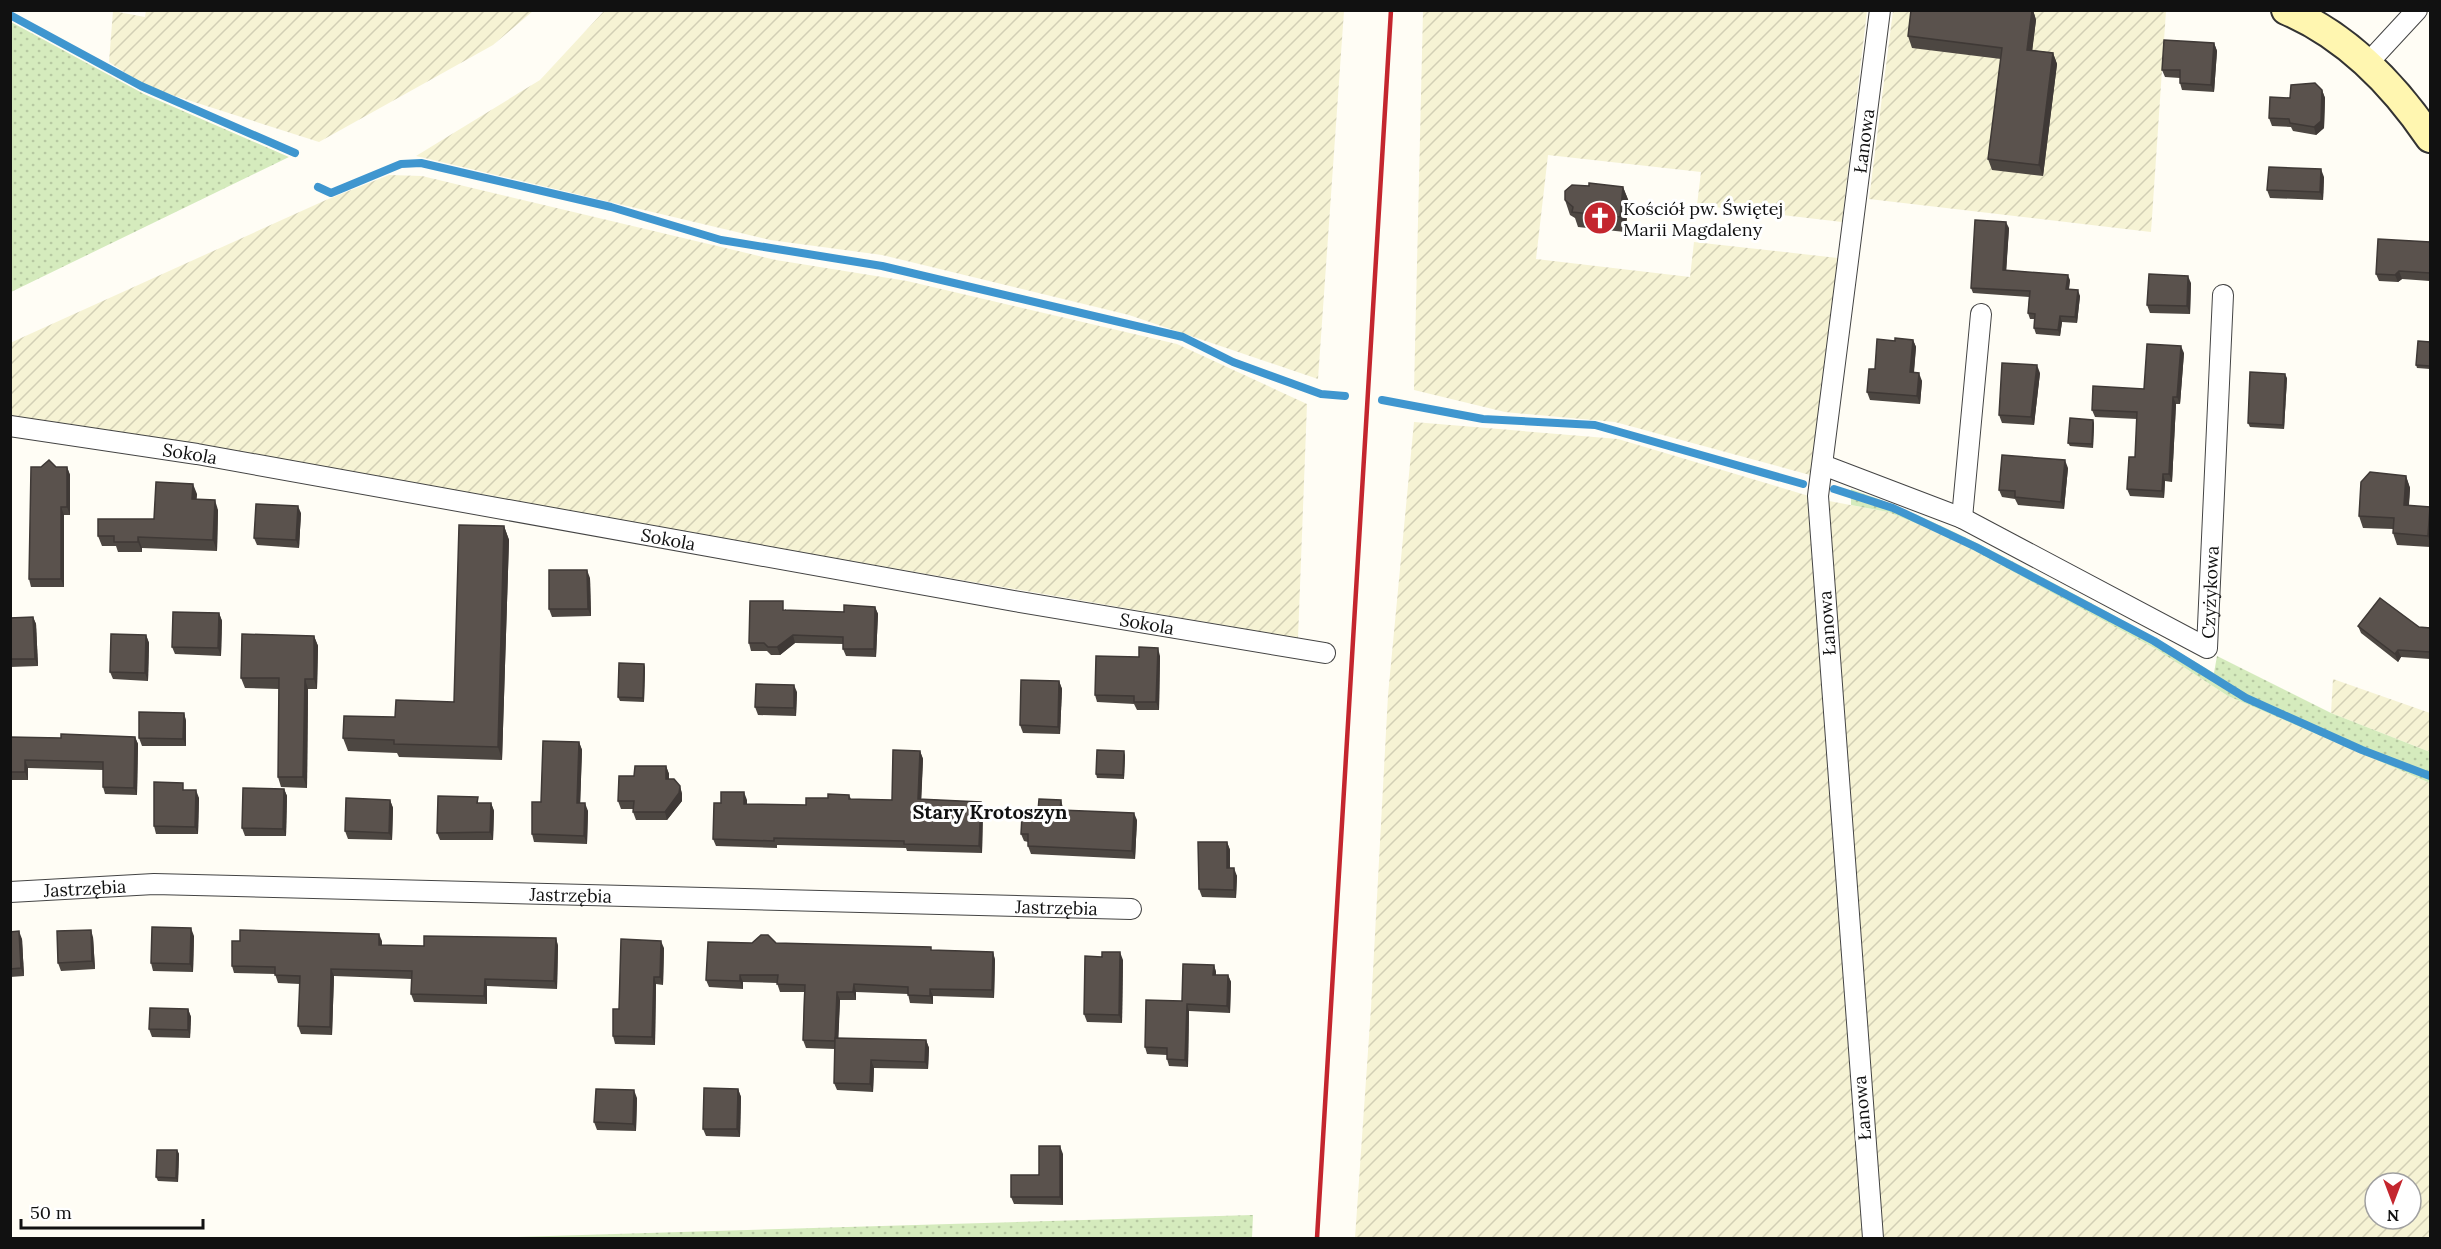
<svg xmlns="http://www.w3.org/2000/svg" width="2441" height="1249" viewBox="0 0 2441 1249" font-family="Lora,serif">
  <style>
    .farmland { fill: url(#farmland-furrows); fill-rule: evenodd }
    .grass { fill: url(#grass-dots) }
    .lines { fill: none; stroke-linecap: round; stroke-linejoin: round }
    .stream { stroke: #3f96cf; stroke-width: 8 }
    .street-casing { stroke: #444; stroke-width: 22 }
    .secondary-casing { stroke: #333; stroke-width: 32 }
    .street { stroke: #fff; stroke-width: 20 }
    .secondary { stroke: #fff6b0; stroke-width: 28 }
    .rail { stroke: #c4262e; stroke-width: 4.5 }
    .wall { fill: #4d4742 }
    .shaded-wall { fill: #3f3936 }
    .building { fill: #5a524d; stroke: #3f3936; stroke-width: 1.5 }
    .labels { text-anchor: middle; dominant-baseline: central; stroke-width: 6; stroke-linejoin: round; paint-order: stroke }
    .street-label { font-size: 18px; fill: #111; stroke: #fff }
    .poi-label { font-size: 18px; fill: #111; stroke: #fff; text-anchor: start }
    .neighbourhood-label { font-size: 20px; font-weight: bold; fill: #111; stroke: #fff }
  </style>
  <defs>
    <pattern id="farmland-furrows" width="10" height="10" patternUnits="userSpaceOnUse" patternTransform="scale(1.5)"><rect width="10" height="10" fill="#f6f3d4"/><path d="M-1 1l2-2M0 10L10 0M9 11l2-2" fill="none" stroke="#d2cfb5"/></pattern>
    <pattern id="grass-dots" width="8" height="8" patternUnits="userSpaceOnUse" patternTransform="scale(1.5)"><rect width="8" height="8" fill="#d5ebbd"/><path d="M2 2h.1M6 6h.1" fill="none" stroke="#b6c8a1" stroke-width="1.8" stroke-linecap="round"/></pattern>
  </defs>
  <rect width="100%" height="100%" fill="#fffdf5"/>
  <g class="farmland">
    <path d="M146,10h387v1l-40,34 -174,97 -172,-55 -38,-25 4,-51 32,6z"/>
    <path d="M604,11h740l-26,368 -189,-64 -247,-60 -112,-15 -354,-84 124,-76z"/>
    <path d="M1423,11h444l-25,211 -145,-17 4,-33 -153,-17 -12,104 154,18 4,-35 144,16 -28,217 -195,-53 -110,-10 -91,-22z"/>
    <path d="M1893,11h273l-15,221 -282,-33z"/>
    <path d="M389,175l33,1 354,84 131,21 270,63 130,60 -9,234 -1287,-222 -1,-73 316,-143z"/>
    <path d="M1414,422l204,17 191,57 55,742h-509l16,-230 17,-313z"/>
    <path d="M1829,501l59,11 59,24 209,113 72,47 202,87v455h-556zM2375,1183h36v36h-36z"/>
    <path d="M2333,679l97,34v39l-99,-39z"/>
  </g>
  <g class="grass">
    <path d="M11,22l133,72 145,63 -278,135z"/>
    <path d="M1851,489c67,23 129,55 191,88 59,31 116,62 172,96l3,-17 114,57 99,39v31l-202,-87 -72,-47 -209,-113 -59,-24 -37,-7z"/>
    <path d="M1253,1215l-1,23h-773z"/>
  </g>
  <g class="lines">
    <g class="stream">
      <path d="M10,15l131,71 154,67"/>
      <path d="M318,187l13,6 70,-29 20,-1 190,44 110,33 161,26 301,71 50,25 88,32 24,2"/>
      <path d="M1382,400l101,19 112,6 208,59"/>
      <path d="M1834,489l59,19 83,39 178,94 92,57 116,52 68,26"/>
    </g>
    <g class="street-casing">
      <g id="street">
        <path d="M2367,64l50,-54"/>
        <path id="s1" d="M10,426l187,28 817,147 311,52"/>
        <path id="s2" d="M1823,465l139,53 245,130 16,-353"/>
        <path d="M1962,518l19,-204"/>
        <path id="s3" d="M10,892l144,-8 977,25"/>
        <path id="s4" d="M1873,1238l-55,-742 62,-486"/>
      </g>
    </g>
    <g class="secondary-casing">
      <path id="secondary" d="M2286,10c61,26 108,75 144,128"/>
    </g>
    <use href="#street" class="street"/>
    <use href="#secondary" class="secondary"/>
    <path class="rail" d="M1317,1238l74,-1228"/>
  </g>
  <g class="wall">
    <path d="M1911,10h122l3,10 -4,30 21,3 4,11 -14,112 -51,-6 -4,-11 13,-100 -89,-11 -4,-12z"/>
    <path d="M2214,43l3,8 -3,41 -32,-2 -2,-7v-5l-15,-1 -3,-7z"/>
    <path d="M2322,90l3,8 -1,30 -8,7 -23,-4 -2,-4 -19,-1 -3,-8 21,-20z"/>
    <path d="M2324,177l-1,23 -53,-2 -3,-8z"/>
    <path d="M1589,186l34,1 6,15 -4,30 -47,-5 -3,-9 -5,-3 -5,-15z"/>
    <path d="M2009,228l-3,42 64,10 -1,9 11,7 -3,27 -15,-1 -2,14 -24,-2 -2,-6 1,-9h-5l-2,-6 1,-16 -56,-4 -2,-5z"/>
    <path d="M2430,242v39l-28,-2 -4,3 -19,-1 -3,-7z"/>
    <path d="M2191,283l-1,31 -40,-1 -3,-8z"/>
    <path d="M1913,340l3,7 -2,26 8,8 -2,23 -50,-4 -3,-8 8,-23 20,-28z"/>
    <path d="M2430,342v27l-13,-1 -1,-3z"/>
    <path d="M2184,353l-4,51h-4l-4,78 -7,-1 -1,17 -34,-2 -3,-7 8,-32 2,-38 -42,-2 -3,-7 52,-21z"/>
    <path d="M2040,373l-6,52 -32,-2 -3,-8z"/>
    <path d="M2287,378l-3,51 -34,-2 -2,-4z"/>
    <path d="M2093,420l1,4 -1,24 -23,-2 -2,-3z"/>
    <path d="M56,467h11l3,8v40h-6v72h-33l-2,-8z"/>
    <path d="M2068,468l-4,41 -46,-4 -3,-6 -13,-2 -3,-7z"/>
    <path d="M2406,476l4,12 -1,17 21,3v39l-33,-2 -4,-12v-4l-30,-1 -4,-12z"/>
    <path d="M197,494l-1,5 22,11 -1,41 -75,-3v4h-24l-2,-6h-14l-4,-10 56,-17z"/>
    <path d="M301,513l-2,35 -42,-3 -3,-7z"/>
    <path d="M504,526l5,14 -7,220 -103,-3 -2,-4 -49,-2 -5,-13 52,-21 59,-15z"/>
    <path d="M590,578l1,38 -39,1 -3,-8z"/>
    <path d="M875,607l3,7 -2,43 -30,-1 -3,-7v-5l-48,-1 -15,12h-9l-4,-4h-16l-2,-8 37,-34v1l58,2z"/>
    <path d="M219,613l3,8 -1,35 -46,-2 -3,-7z"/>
    <path d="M33,617l3,7 2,42 -28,1v-49z"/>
    <path d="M2358,626l72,2v31l-29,-2 -3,5 -37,-29z"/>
    <path d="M146,635l3,8 -1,38 -35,-2 -3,-7z"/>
    <path d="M314,636l4,10 -1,43h-9l-1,99 -26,-1 -3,-10 1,-88 -34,-1 -4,-10z"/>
    <path d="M1160,656l-1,54h-22l-3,-6 -37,-2 -2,-7 44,-38z"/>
    <path d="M644,664l1,4 -1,34 -24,-1 -2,-4z"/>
    <path d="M1059,681l3,8 -2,45 -37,-1 -3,-8z"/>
    <path d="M797,692l-1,24 -38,-1 -3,-8z"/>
    <path d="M184,713l2,8v25h-44l-3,-8z"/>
    <path d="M10,737l51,1 74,-1 3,7 -1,51 -32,-1 -2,-7v-17l-75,-2v12h-18z"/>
    <path d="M579,742l3,8 -2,53 8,8 -1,33 -53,-2 -2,-8 9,-32z"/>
    <path d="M920,751l3,8 -2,40 60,3 2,7 -1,44 -75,-2 -1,-3 -129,-3v3l-61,-2 -3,-7 8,-36 26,-3v4l59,1 22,-7 21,-3 2,4 41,1z"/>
    <path d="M1125,755l-1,24 -27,-1 -1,-4z"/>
    <path d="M666,766l3,8v5l11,7 2,8v7l-15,19h-31l-3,-8v-3h-12l-3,-8 16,-25z"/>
    <path d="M284,789l3,7 -1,40h-41l-3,-8z"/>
    <path d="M186,790l13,8 -1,36h-42l-2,-8z"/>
    <path d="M390,800l3,8 -1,32 -44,-1 -3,-8z"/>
    <path d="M1061,800l2,10 74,10 -2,39 -104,-5 -3,-8v-4l-4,-1 -3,-7 8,-19z"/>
    <path d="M480,803h11l3,8 -1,29h-53l-3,-7z"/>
    <path d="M1227,842l3,8v18l7,8 -1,22 -34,-1 -3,-8z"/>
    <path d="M10,932l12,7 2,37 -14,1z"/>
    <path d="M194,936l-1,36 -40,-1 -2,-8z"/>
    <path d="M93,937l2,32 -34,2 -3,-8z"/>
    <path d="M556,938l2,8 -1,43 -70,-3v18l-73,-2 -3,-8 1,-15 -78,-3 -2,59 -31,-1 -3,-8 2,-42 -22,-1 -3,-9 -41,-1 -2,-7 150,-25v4l42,1z"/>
    <path d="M776,943l157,7 60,2 2,8 -1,38 -61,-2v8l-23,-1 -2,-9 -52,-2v8h-16l-2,38 88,2 3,8 -1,21 -54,-1 -1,24 -36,-2 -3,-7 1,-34 -29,-1 -3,-8 1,-48h-24l-3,-9 -34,-1v7l-34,-2 -3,-7z"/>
    <path d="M664,948l-1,37 -7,-1 -1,61 -40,-1 -2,-8 6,-27z"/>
    <path d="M1102,957l21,3 -1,63 -35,-1 -3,-8z"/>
    <path d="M1214,965l2,7v3h12l3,7 -1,31 -41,-2 -1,56 -19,-1 -2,-7v-4l-20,-1 -2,-7 37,-46z"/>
    <path d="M188,1009l3,8 -1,21 -38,-1 -3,-8z"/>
    <path d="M738,1089l3,8 -1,40 -34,-1 -3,-7z"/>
    <path d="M637,1098l-1,33 -39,-1 -3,-8z"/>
    <path d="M177,1150l2,4 -1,28 -20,-1 -2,-4z"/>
    <path d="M1063,1154v51l-49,-1 -3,-7z"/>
  </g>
  <g class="shaded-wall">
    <path d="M2032,10h1l3,10 -5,41 -4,-11z"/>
    <path d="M2214,43l3,8 -3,41 -3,-7z"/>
    <path d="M2053,53l4,11 -14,112 -4,-11z"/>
    <path d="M2322,90l3,8 -1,30 -8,7 -2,-8z"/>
    <path d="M2321,169l3,8 -1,23 -3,-8z"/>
    <path d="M1623,187l6,15 -4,30 -5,-15z"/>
    <path d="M2006,222l3,6 -3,47 -3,-5z"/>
    <path d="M2399,271l3,8 -4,3 -3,-7z"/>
    <path d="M2068,275l2,5 -2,15 -2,-6z"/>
    <path d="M2188,276l3,7 -1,31 -3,-8z"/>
    <path d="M2078,290l2,6 -3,27 -2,-6z"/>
    <path d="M2060,316l2,6 -2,14 -2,-6z"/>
    <path d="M1913,340l3,7 -3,33 -3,-8z"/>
    <path d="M2181,346l3,7 -4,51 -3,-7z"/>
    <path d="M2037,365l3,8 -6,52 -3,-8z"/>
    <path d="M1919,373l3,8 -2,23 -3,-8z"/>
    <path d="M2285,374l2,4 -3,51 -1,-4z"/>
    <path d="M2173,397l3,7 -4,78 -3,-8z"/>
    <path d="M2093,420l1,4 -1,24 -1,-4z"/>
    <path d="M2065,460l3,8 -4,41 -3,-7z"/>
    <path d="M67,467l3,8v40l-3,-8z"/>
    <path d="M2163,474l2,7 -1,17 -2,-7z"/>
    <path d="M2406,476l4,12 -2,28 -4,-11z"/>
    <path d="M193,484l4,10 -1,15 -4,-10z"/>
    <path d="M215,500l3,10 -1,41 -4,-11z"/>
    <path d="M298,506l3,7 -2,35 -3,-8z"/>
    <path d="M61,507l3,8v72l-3,-8z"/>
    <path d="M2430,507v35l-2,-6z"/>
    <path d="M504,526l5,14 -7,220 -4,-13z"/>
    <path d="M138,537l4,11v4l-4,-10z"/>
    <path d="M587,570l3,8 1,38 -3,-7z"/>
    <path d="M875,607l3,7 -2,43 -2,-8z"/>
    <path d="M219,613l3,8 -1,35 -3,-8z"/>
    <path d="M33,617l3,7 2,42 -3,-7z"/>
    <path d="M146,635l3,8 -1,38 -3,-8z"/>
    <path d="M793,635l2,8 -15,12 -3,-8z"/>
    <path d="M314,636l4,10 -1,43 -3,-10z"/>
    <path d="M1158,648l2,8 -1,54 -3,-8z"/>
    <path d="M2398,650l3,7 -3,5 -3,-8z"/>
    <path d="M644,664l1,4 -1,34 -1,-4z"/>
    <path d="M305,679l3,10 -1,99 -4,-11z"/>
    <path d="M1059,681l3,8 -2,45 -2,-7z"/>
    <path d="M794,685l3,7 -1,24 -2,-8z"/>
    <path d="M184,713l2,8v25l-3,-7z"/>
    <path d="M135,737l3,7 -1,51 -3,-7z"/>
    <path d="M579,742l3,8 -2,60 -3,-7z"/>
    <path d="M920,751l3,8 -2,48 -3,-8z"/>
    <path d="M1124,751l1,4 -1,24 -1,-4z"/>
    <path d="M25,760l3,8v12l-3,-8z"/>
    <path d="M666,766l3,8v13l-3,-8z"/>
    <path d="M680,786l2,8v7l-15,19 -2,-8z"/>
    <path d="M284,789l3,7 -1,40 -3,-7z"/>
    <path d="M196,790l3,8 -1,36 -3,-7z"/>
    <path d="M744,792l3,8v11l-3,-7z"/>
    <path d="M390,800l3,8 -1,32 -3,-7z"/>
    <path d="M1061,800l2,8v9l-3,-7z"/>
    <path d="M981,802l2,7 -1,44 -3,-7z"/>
    <path d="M491,803l3,8 -1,29 -3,-8z"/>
    <path d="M585,803l3,8 -1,33 -3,-8z"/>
    <path d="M1134,813l3,7 -2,39 -3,-8z"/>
    <path d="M1227,842l3,8v26l-3,-8z"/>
    <path d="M1234,868l3,8 -1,22 -2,-8z"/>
    <path d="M191,928l3,8 -1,36 -3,-8z"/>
    <path d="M91,930l2,7 2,32 -3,-8z"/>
    <path d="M19,931l3,8 2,37 -3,-8z"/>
    <path d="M379,934l3,7v11l-3,-7z"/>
    <path d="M556,938l2,8 -1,43 -3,-8z"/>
    <path d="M661,941l3,7 -1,37 -3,-8z"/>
    <path d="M993,952l2,8 -1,38 -2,-8z"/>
    <path d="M1120,952l3,8 -1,63 -3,-8z"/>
    <path d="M1214,965l2,7v10l-3,-7z"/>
    <path d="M331,969l3,7 -2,59 -2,-8z"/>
    <path d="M740,975l3,7v7l-3,-8z"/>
    <path d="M1228,975l3,7 -1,31 -3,-7z"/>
    <path d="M654,977l2,7 -1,61 -3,-8z"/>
    <path d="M485,979l2,7v18l-3,-8z"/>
    <path d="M854,984l2,8v8l-3,-8z"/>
    <path d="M930,989l3,7v8l-3,-8z"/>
    <path d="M837,992l3,8 -2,49 -3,-8z"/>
    <path d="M1187,1004l2,7 -1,56 -3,-7z"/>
    <path d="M188,1009l3,8 -1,21 -2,-8z"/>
    <path d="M926,1040l3,8 -1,21 -3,-7z"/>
    <path d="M871,1060l3,8 -1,24 -3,-8z"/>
    <path d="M738,1089l3,8 -1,40 -3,-8z"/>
    <path d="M634,1090l3,8 -1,33 -3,-7z"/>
    <path d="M1060,1146l3,8v51l-3,-8z"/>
    <path d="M177,1150l2,4 -1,28 -2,-4z"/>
  </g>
  <g class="building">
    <path d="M1911,10h121l-5,40 26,3 -14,112 -51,-6 14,-111 -94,-12z"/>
    <path d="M2164,40l50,3 -3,42 -31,-2v-13h-18z"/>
    <path d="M2315,83l7,7 -1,31 -7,6 -24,-4 -1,-4 -20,-1 1,-21 20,1 1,-13z"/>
    <path d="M2269,167l52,2 -1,23 -53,-2z"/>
    <path d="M1589,183l34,4 -3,30 -48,-5 1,-5 -8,-7v-9l7,-6 17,1z"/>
    <path d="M1975,220l31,2 -3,48 65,5 -2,14 12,1 -3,27 -15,-1 -2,14 -24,-2 1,-14 -7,-1 2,-22 -59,-3z"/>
    <path d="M2378,239l52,3v31l-31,-2 -4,4 -19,-1z"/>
    <path d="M2149,274l39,2 -1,30 -40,-1z"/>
    <path d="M1895,338l18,2 -3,32 9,1 -2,23 -50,-4 2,-23h6l2,-30 18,2z"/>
    <path d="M2418,341l12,1v24l-14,-1z"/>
    <path d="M2147,344l34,2 -4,51h-4l-4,77h-6l-1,17 -35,-2 2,-32h6l2,-45 -45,-2 1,-24 51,3z"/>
    <path d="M2002,363l35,2 -6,52 -32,-2z"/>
    <path d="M2250,372l35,2 -2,51 -35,-2z"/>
    <path d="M2070,418l23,2 -1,24 -24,-1z"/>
    <path d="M2002,455l63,5 -4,42 -46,-5v-6l-16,-1z"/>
    <path d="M49,460l7,7h11v40h-6v72h-32l2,-112h10z"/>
    <path d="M2370,472l36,4 -2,29 26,2 -2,29 -35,-3 1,-15 -35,-2 2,-34z"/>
    <path d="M156,482l37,2 -1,15 23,1 -2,40 -75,-3v5h-24v-6h-16v-17h56z"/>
    <path d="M256,504l42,2 -2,34 -42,-2z"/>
    <path d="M459,525l45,1 -6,221 -104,-3v-4l-51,-2 1,-22 51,1 1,-17 58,2z"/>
    <path d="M549,570h38l1,39h-39z"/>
    <path d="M2380,598l39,29 11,1v24l-32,-2 -3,4 -37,-28z"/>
    <path d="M750,601h33v9l61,2v-7l31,2 -1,42h-31v-12l-50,-2 -16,12h-9l-4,-4h-15z"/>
    <path d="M173,612l46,1 -1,35 -46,-1z"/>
    <path d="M33,617l2,42h-25v-41z"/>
    <path d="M111,634l35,1 -1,38 -35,-1z"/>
    <path d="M242,634l72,2v43h-9l-2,98h-25l1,-99h-38z"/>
    <path d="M1139,647l19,1 -2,54h-22v-6l-39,-1 1,-39 43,1z"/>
    <path d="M619,663l25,1 -1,34 -25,-1z"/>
    <path d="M1021,680l38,1 -1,46 -38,-2z"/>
    <path d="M756,684l38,1v23l-39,-1z"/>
    <path d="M139,712l45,1 -1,26 -44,-1z"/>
    <path d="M61,734l74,3 -1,51 -31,-1v-25l-78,-2v12h-15v-35l51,1z"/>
    <path d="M543,741l36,1 -2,61h8l-1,33 -52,-2v-32h9z"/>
    <path d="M893,750l27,1 -2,48 63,3 -2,44 -75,-2v-3l-130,-3v3l-61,-2 1,-36h7v-11h23v12l62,1v-7h22v-4l21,1v4l43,1z"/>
    <path d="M1097,750l27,1 -1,24 -27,-1z"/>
    <path d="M635,766h31v13h8l6,7 -1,7 -14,19h-32l1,-11h-16l1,-25h15z"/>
    <path d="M154,782l29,1v7h13l-1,37 -41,-1z"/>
    <path d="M243,788l41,1 -1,40 -41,-1z"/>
    <path d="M438,796l40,1 -1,6h14l-1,29 -53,1z"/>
    <path d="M346,798l44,2 -1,33 -44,-2z"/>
    <path d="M1039,799l22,1 -1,10 74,3 -2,38 -104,-5v-12h-7l1,-19h7v-5l9,1z"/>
    <path d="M1198,842h29v26h7v22l-35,-1z"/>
    <path d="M152,927l39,1 -1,36 -39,-1z"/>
    <path d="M91,930l1,31 -34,2 -1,-32z"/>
    <path d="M240,930l139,4v11l45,1v-10l132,2 -2,43 -69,-2 -1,17 -73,-2 1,-23 -81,-2 -1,58 -32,-1 2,-50 -25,-1v-8l-43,-1v-25h8z"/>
    <path d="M19,931l2,37 -11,1v-37z"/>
    <path d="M761,935h7l8,8 155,4v3l62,2 -1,38 -62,-1v7l-22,-1v-8l-54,-3 -1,8h-16l-2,49 -32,-1 2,-55 -28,-1 1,-9h-38v6l-34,-1 2,-38 44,1z"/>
    <path d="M621,939l40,2 -1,36h-6l-2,60 -39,-1v-27h6z"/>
    <path d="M1102,952h18l-1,63 -35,-1 1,-58 17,1z"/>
    <path d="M1183,964l31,1 -1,10h15l-1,31 -40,-2 -2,56 -18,-1v-11l-22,-1 1,-47 36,1z"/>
    <path d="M150,1008l38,1v21l-39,-1z"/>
    <path d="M835,1038l91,2 -1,22 -54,-2 -1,24 -36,-1z"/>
    <path d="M704,1088l34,1 -1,40h-34z"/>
    <path d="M596,1089l38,1 -1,34 -39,-2z"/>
    <path d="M1039,1146h21v51h-49v-22h28z"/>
    <path d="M157,1150h20l-1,28 -20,-1z"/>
  </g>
  <defs>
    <g id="church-disc" transform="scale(1.725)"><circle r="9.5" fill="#c4262e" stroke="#fff"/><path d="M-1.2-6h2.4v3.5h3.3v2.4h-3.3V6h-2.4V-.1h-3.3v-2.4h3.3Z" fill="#fff"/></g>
  </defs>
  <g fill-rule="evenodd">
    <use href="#church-disc" x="1600" y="218"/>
  </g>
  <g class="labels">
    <g class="street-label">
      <text stroke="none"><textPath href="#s4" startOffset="1102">Łanowa</textPath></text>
      <text stroke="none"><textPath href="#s1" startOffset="182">Sokola</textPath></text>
      <text stroke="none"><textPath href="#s1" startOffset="668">Sokola</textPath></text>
      <text stroke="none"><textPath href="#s2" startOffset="482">Czyżykowa</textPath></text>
      <text stroke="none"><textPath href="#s1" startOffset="1154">Sokola</textPath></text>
      <text transform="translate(1827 623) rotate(-94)">Łanowa</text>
      <text stroke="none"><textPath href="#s3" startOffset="75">Jastrzębia</textPath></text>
      <text stroke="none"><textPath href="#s3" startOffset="561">Jastrzębia</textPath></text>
      <text stroke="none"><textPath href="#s3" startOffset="1047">Jastrzębia</textPath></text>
      <text transform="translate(1862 1108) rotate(-95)">Łanowa</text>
    </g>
    <g class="poi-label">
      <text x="1623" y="208">Kościół pw. Świętej<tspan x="1623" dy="21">Marii Magdaleny</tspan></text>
    </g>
    <g class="neighbourhood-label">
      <text x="990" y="811">Stary Krotoszyn</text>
    </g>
  </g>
  <rect width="2441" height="1249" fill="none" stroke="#111111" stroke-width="24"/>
  <g transform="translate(2393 1201) rotate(180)"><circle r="28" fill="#ffffff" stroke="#a0a0a0" stroke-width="1.5"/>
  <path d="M0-4.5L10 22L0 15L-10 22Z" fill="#c4262e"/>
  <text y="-9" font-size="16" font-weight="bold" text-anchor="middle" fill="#111111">N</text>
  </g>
  <path d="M21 1219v9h182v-9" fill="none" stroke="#111111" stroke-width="3"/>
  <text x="30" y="1219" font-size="18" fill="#111111" stroke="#ffffff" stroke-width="4.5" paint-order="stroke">50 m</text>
</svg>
